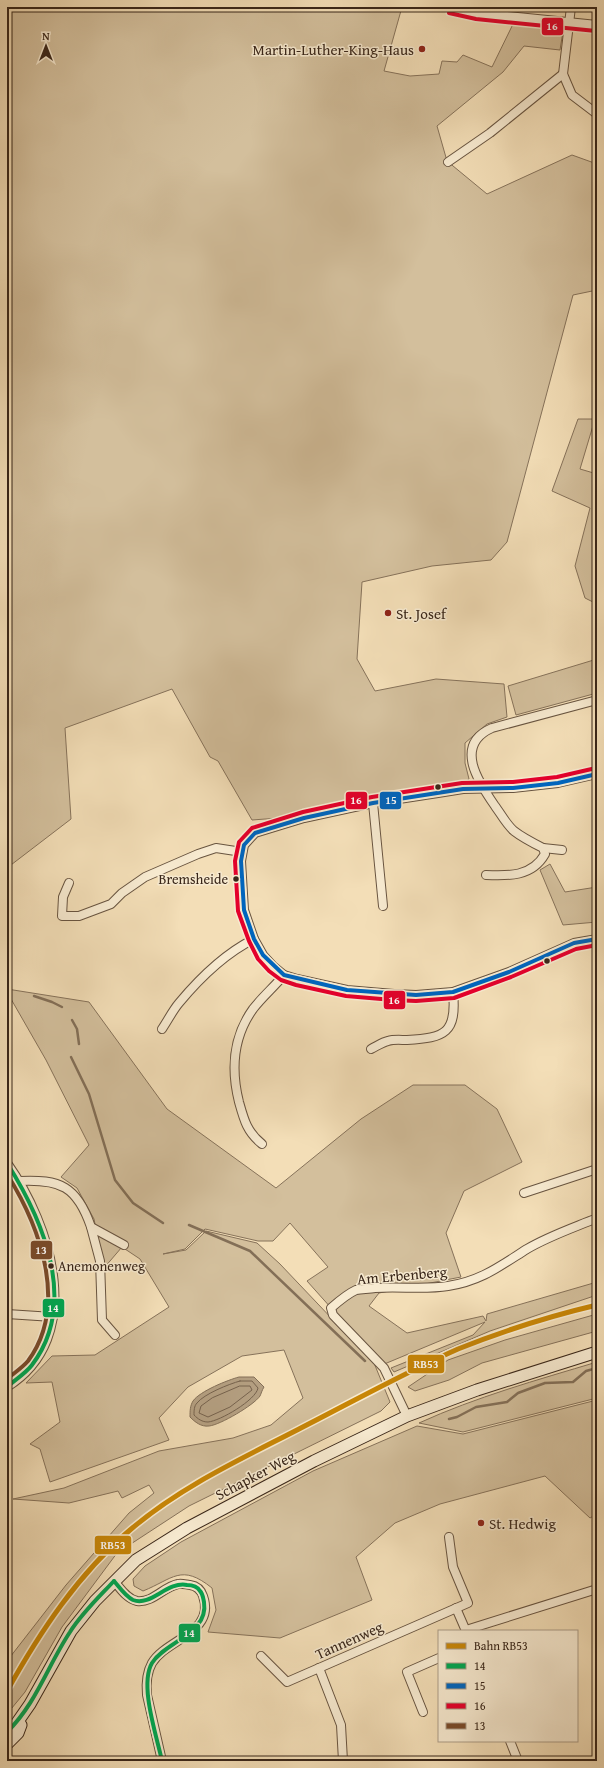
<svg xmlns="http://www.w3.org/2000/svg" width="604" height="1768" viewBox="0 0 604 1768" font-family="'Gentium Book Plus',serif">
  <style>
    .green { fill: #d3bf9c; stroke: #86725a }
    .water { fill: #b49f81; stroke: #836f57 }
    .lines { fill: none; stroke-linecap: round; stroke-linejoin: round }
    .shore { stroke: #76624d; stroke-width: 1 }
    .stream { stroke: #836f57; stroke-width: 2.5 }
    .street-casing { stroke: #685440; stroke-width: 10 }
    .secondary-casing { stroke: #392619; stroke-width: 13 }
    .street { stroke: #f7ead0; stroke-width: 8 }
    .secondary { stroke: #f7ead0; stroke-width: 11 }
    .bus-1-casing { stroke: #f7ead0; stroke-width: 7 }
    .bus-2-casing { stroke: #f7ead0; stroke-width: 7 }
    .bus-3-casing { stroke: #f7ead0; stroke-width: 7 }
    .bus-4-casing { stroke: #f7ead0; stroke-width: 7 }
    .bus-1 { stroke: #00a651; stroke-width: 4 }
    .bus-2 { stroke: #0065bd; stroke-width: 4 }
    .bus-3 { stroke: #e4002b; stroke-width: 4 }
    .bus-4 { stroke: #7a4b2a; stroke-width: 4 }
    .rail-1-casing { stroke: #f7ead0; stroke-width: 8 }
    .rail-1 { stroke: #c88606; stroke-width: 5 }
    .poi-dot { fill: #8f2418; stroke: #f7ead0; stroke-width: 1.5 }
    .bus-dot { fill: #392619; stroke: #f7ead0; stroke-width: 1.5 }
    .labels { text-anchor: middle; dominant-baseline: central; stroke-width: 3; stroke-linejoin: round; paint-order: stroke }
    .bus-label { font-size: 14px; fill: #392619; stroke: #f7ead0; text-anchor: end }
    .poi-label { font-size: 15px; fill: #392619; stroke: #f7ead0; text-anchor: start }
    .street-label { font-size: 15px; fill: #392619; stroke: #f7ead0 }
    .line-badge { stroke: #f7ead0; stroke-width: 1.5 }
    .badge-label { font-size: 11px; text-anchor: middle; font-weight: bold; fill: #fff }
  </style>
  <rect width="100%" height="100%" fill="#f3deb7"/>
  <filter id="stains"><feTurbulence type="fractalNoise" baseFrequency=".005" numOctaves="4"/><feColorMatrix values="0 0 0 0 .2 0 0 0 0 .09 0 0 0 0 .02 0 0 0 .5 -.17"/></filter>
  <radialGradient id="worn" r=".72"><stop offset=".6" stop-color="#630" stop-opacity="0"/><stop offset="1" stop-color="#630" stop-opacity=".3"/></radialGradient>
  <g class="green">
    <path d="M7,7h395l-18,64 26,5 29,-2 3,-13 15,1 6,-7 29,12 23,-47 49,5 -4,25 -36,-4 -21,26 -66,54 10,35 40,33 85,-39 25,9v126l-24,5 -66,247 -16,18 -59,6 -70,16 -5,77 18,32 61,-12 68,5 3,33 -20,7 -22,19v20l4,16 -10,8 -89,12 -78,18 -40,3 -34,-59 -8,-4 -38,-68 -107,39 6,91 -64,49z"/>
    <path d="M578,419h17l-15,50 17,5v130l-12,-6 -10,-32 15,-58 -38,-17z"/>
    <path d="M597,659v34l-81,22 -8,-29z"/>
    <path d="M550,864l15,28 32,-5v35l-34,3 -23,-55z"/>
    <path d="M7,989l82,13 78,107 109,79 85,-69 52,-34h52l32,24 25,53 -58,29 -18,42 15,44 -82,16 -10,13 38,27 76,-17 3,5 1,-7 110,-32v13l-107,36 -96,41 -3,-4 82,-33 12,-13 -103,43 -75,-84 21,-14 -38,-44 -17,18h-15l-53,-12 -20,20 -22,5 23,-4 20,-19 51,12 23,21 94,99 16,39 -9,9 -192,95 -72,47 -55,74 -37,65 -18,22v-53l59,-76 63,-72 25,-20 -5,-8 -27,13 -4,-7 -49,12 -56,-4 51,-11 95,-37 74,-13 38,-13 32,-27 -19,-48 -42,6 -54,31 -29,31 10,22 -119,42 -10,-33 -10,-5 30,-22 -8,-40 -26,1 26,-27 43,-1 74,-48 -29,-48 -18,-12 -18,21 -10,-49 -17,-31 -16,-11 28,-32 -43,-85 -39,-68z"/>
    <path d="M597,1314v17l-115,32 -33,17 -34,11 -7,-4 40,-27 57,-20z"/>
    <path d="M597,1362v36l-134,34 -44,-9c57,-26 118,-43 178,-61z"/>
    <path d="M597,1400v114l-7,4 -45,-42 -105,28 -45,19 -39,34 16,43 -92,38 -72,-6 8,-22 -4,-22c-31,-25 -39,-9 -69,3l-9,-5 -1,-7 12,-13 36,-24 132,-71 104,-45 46,8z"/>
  </g>
  <path class="water" d="M239,1377h15l10,10c-2,3 -3,7 -4,9 -6,9 -40,29 -51,30 -8,1 -14,-4 -19,-9 0,-6 0,-11 3,-16 7,-10 35,-21 46,-24z"/>
  <g class="lines">
    <g class="shore">
      <path d="M240,1381h12l6,7c-2,12 -38,33 -50,34 -6,0 -10,-3 -14,-7 0,-4 0,-9 3,-12 7,-9 32,-19 43,-22z"/>
      <path d="M240,1386h10l2,4 -22,17 -22,10 -9,-4 2,-7 11,-8z"/>
    </g>
    <g class="stream">
      <path d="M34,996l18,6 10,5"/>
      <path d="M72,1020l5,9 2,15"/>
      <path d="M71,1057l18,37 26,86 18,23 30,20"/>
      <path d="M189,1225l61,26 115,110"/>
      <path d="M449,1419l8,-2 19,-10 31,-5 11,-9 27,-10 28,-1 13,-11 11,-3"/>
    </g>
    <g class="street-casing">
      <g id="street">
        <path d="M450,7l27,6 120,12"/>
        <path d="M571,7l-8,67 9,21 25,19"/>
        <path d="M448,162l42,-29 73,-59"/>
        <path d="M597,774l-39,9 -45,5 -50,1 -25,4 -65,10 -69,15 -49,15 -11,12 -3,16 3,49 10,29 9,16 10,11 11,9 13,4 50,11 47,4 22,1 37,-3 56,-20 65,-29 23,-4"/>
        <path d="M373,803l10,103"/>
        <path d="M543,848l19,2"/>
        <path d="M486,875c22,1 46,2 59,-21l-2,-6c-10,-5 -20,-10 -29,-17 -8,-7 -13,-17 -19,-25 -16,-23 -42,-61 -3,-78l105,-28"/>
        <path d="M69,883l-6,14 -1,19h17l32,-12 11,-11 23,-16 53,-23 18,-6 26,4"/>
        <path d="M162,1029c6,-9 11,-19 17,-26 20,-24 47,-50 75,-64"/>
        <path d="M371,1049c6,-3 12,-7 17,-8 6,-2 13,-1 19,-1 38,-2 50,-7 46,-48"/>
        <path d="M262,1144c-15,-12 -18,-24 -23,-42 -8,-32 -6,-65 14,-93 9,-12 21,-22 31,-34"/>
        <path d="M7,1163c44,62 80,174 0,224"/>
        <path d="M19,1181c41,-2 58,5 72,46l33,18"/>
        <path d="M524,1193l73,-24"/>
        <path d="M91,1227l9,34 2,59 13,15"/>
        <path d="M7,1314l46,3"/>
        <path d="M407,1416l-23,-48 -51,-53 -2,-7c8,-7 16,-14 25,-18 6,-1 13,-1 19,-2 24,-2 49,2 73,-2 33,-5 52,-20 79,-37 22,-13 46,-21 70,-31"/>
        <path d="M114,1581c6,7 13,18 23,20 16,2 26,-14 41,-17 4,-1 9,1 12,1 7,1 11,5 13,11 13,37 -37,43 -51,67 -5,9 -6,22 -5,32l15,66"/>
        <path d="M456,1608l10,23"/>
        <path d="M466,1630l131,-41"/>
        <path d="M261,1656l26,26 181,-79 -15,-36 -4,-30"/>
        <path d="M319,1668l22,57 2,36"/>
        <path d="M423,1712l-16,-40 32,-14"/>
        <path d="M510,1741l8,20"/>
      </g>
    </g>
    <g class="secondary-casing">
      <g id="secondary">
        <path d="M7,1732l7,-5 16,-23 41,-73 24,-30 41,-41 51,-32 127,-67 93,-45 70,-26 120,-38"/>
        <path d="M7,1744l11,-11 3,-8"/>
      </g>
    </g>
    <use href="#street" class="street"/>
    <use href="#secondary" class="secondary"/>
    <g class="bus-1-casing">
      <g id="bus-1">
        <path d="M7,1163c36,57 72,140 25,202 -6,8 -17,15 -25,22"/>
        <path d="M114,1581c6,7 11,15 19,19 18,7 34,-19 54,-15 5,0 10,1 13,6 3,3 3,7 4,11 5,32 -38,39 -52,61 -13,22 5,74 10,98"/>
        <path d="M7,1732c29,-28 41,-67 63,-100 12,-19 29,-35 44,-51"/>
      </g>
    </g>
    <g class="bus-2-casing">
      <path id="bus-2" d="M597,774l-39,9 -45,5 -50,1 -90,14 -69,15 -49,15 -11,12 -3,16 3,49 10,29 9,16 21,20 63,15 69,5 37,-3 56,-20 65,-29 23,-4"/>
    </g>
    <g class="bus-3-casing">
      <g id="bus-3">
        <path d="M449,13l27,6 120,12"/>
        <path d="M596,768l-39,9 -44,5 -51,1 -90,14 -69,15 -51,16 -13,14 -4,19 3,50 11,30 9,18 11,12 12,9 15,5 50,11 47,4 23,1 38,-3 57,-21 65,-28 21,-4"/>
      </g>
    </g>
    <g class="bus-4-casing">
      <path id="bus-4" d="M7,1174c33,53 62,131 21,187 -6,7 -14,12 -21,18"/>
    </g>
    <use href="#bus-1" class="bus-1"/>
    <use href="#bus-2" class="bus-2"/>
    <use href="#bus-3" class="bus-3"/>
    <use href="#bus-4" class="bus-4"/>
    <g class="rail-1-casing">
      <path id="rail-1" d="M7,1691c33,-59 71,-117 123,-161 50,-43 111,-71 169,-101 53,-27 105,-56 159,-80 45,-18 92,-33 139,-44"/>
    </g>
    <use href="#rail-1" class="rail-1"/>
  </g>
  <g class="poi-dot">
    <circle cx="422" cy="49" r="4"/>
    <circle cx="388" cy="613" r="4"/>
    <circle cx="481" cy="1523" r="4"/>
  </g>
  <g class="bus-dot">
    <circle cx="438" cy="787" r="3.5"/>
    <circle cx="236" cy="879" r="3.5"/>
    <circle cx="547" cy="961" r="3.5"/>
    <circle cx="51" cy="1266" r="3.5"/>
  </g>
  <g class="labels">
    <g class="bus-label">
      <text x="228" y="879">Bremsheide</text>
      <text x="58" y="1266" text-anchor="start">Anemonenweg</text>
    </g>
    <g class="poi-label">
      <text x="414" y="49" text-anchor="end">Martin-Luther-King-Haus</text>
      <text x="396" y="613">St. Josef</text>
      <text x="489" y="1523">St. Hedwig</text>
    </g>
    <g class="street-label">
      <text transform="translate(402 1275) rotate(-5)">Am Erbenberg</text>
      <text transform="translate(255 1475) rotate(-28)">Schapker Weg</text>
      <text transform="translate(349 1640) rotate(-24)">Tannenweg</text>
    </g>
  </g>
  <g class="line-badge">
    <rect x="541" y="17" width="23" height="19" rx="4" fill="#e4002b"/>
    <rect x="379" y="791" width="23" height="19" rx="4" fill="#0065bd"/>
    <rect x="345" y="791" width="23" height="19" rx="4" fill="#e4002b"/>
    <rect x="383" y="990" width="23" height="20" rx="4" fill="#e4002b"/>
    <rect x="30" y="1240" width="23" height="20" rx="4" fill="#7a4b2a"/>
    <rect x="42" y="1298" width="23" height="20" rx="4" fill="#00a651"/>
    <rect x="407" y="1354" width="38" height="20" rx="4" fill="#c88606"/>
    <rect x="94" y="1535" width="38" height="20" rx="4" fill="#c88606"/>
    <rect x="178" y="1623" width="23" height="20" rx="4" fill="#00a651"/>
  </g>
  <g class="badge-label">
    <text x="552" y="30">16</text>
    <text x="391" y="804">15</text>
    <text x="356" y="804">16</text>
    <text x="394" y="1004">16</text>
    <text x="41" y="1254">13</text>
    <text x="53" y="1312">14</text>
    <text x="426" y="1368">RB53</text>
    <text x="113" y="1549">RB53</text>
    <text x="189" y="1637">14</text>
  </g>
  <rect width="604" height="1768" fill="none" stroke="#f3deb7" stroke-width="24"/>
  <rect x="8" y="8" width="588" height="1752" fill="none" stroke="#392619" stroke-width="2"/>
  <rect x="12" y="12" width="580" height="1744" fill="none" stroke="#392619"/>
  <rect x="438" y="1630" width="140" height="112" fill="#f7ead0" stroke="#ab9c87"/>
  <rect x="446" y="1643" width="20" height="6" fill="#c88606" stroke="#ab9c87"/>
  <text x="474" y="1650" font-size="12" fill="#392619">Bahn RB53</text>
  <rect x="446" y="1663" width="20" height="6" fill="#00a651" stroke="#ab9c87"/>
  <text x="474" y="1670" font-size="12" fill="#392619">14</text>
  <rect x="446" y="1683" width="20" height="6" fill="#0065bd" stroke="#ab9c87"/>
  <text x="474" y="1690" font-size="12" fill="#392619">15</text>
  <rect x="446" y="1703" width="20" height="6" fill="#e4002b" stroke="#ab9c87"/>
  <text x="474" y="1710" font-size="12" fill="#392619">16</text>
  <rect x="446" y="1723" width="20" height="6" fill="#7a4b2a" stroke="#ab9c87"/>
  <text x="474" y="1730" font-size="12" fill="#392619">13</text>
  <g transform="translate(46 46)" stroke="#f7ead0" stroke-width="3" paint-order="stroke">
  <path d="M0-3L7 15L0 10L-7 15Z" fill="#392619"/>
  <text y="-6" font-size="11" font-weight="bold" text-anchor="middle" fill="#392619">N</text>
  </g>
  <rect width="100%" height="100%" filter="url(#stains)"/>
  <rect width="100%" height="100%" fill="url(#worn)"/>
</svg>
